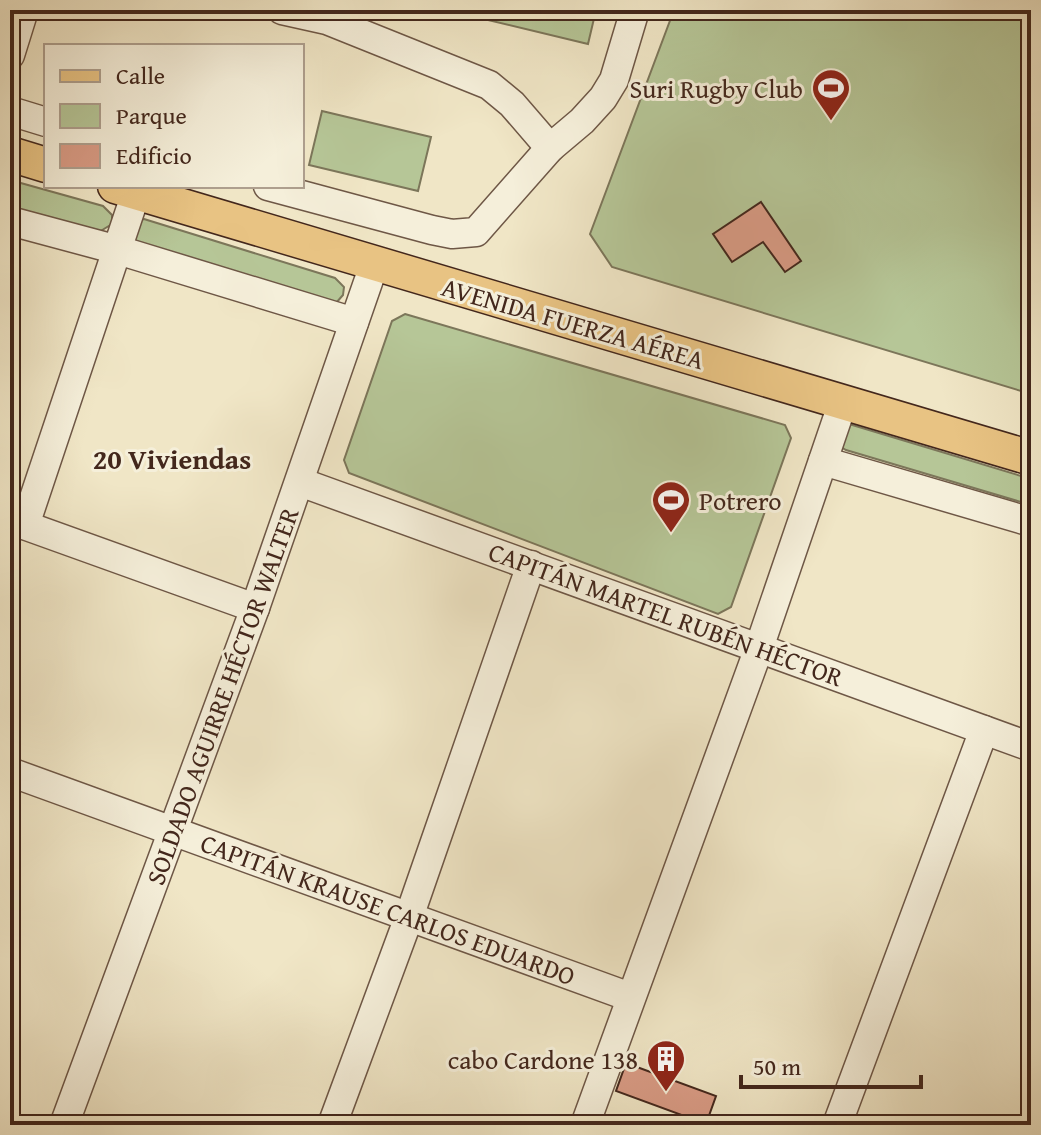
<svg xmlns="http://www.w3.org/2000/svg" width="1041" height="1135" viewBox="0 0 1041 1135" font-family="'Gentium Book Plus',serif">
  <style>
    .green { fill: #b6c697; stroke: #7c765a; stroke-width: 2 }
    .building { fill: #d99b85; stroke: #43271c; stroke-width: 2 }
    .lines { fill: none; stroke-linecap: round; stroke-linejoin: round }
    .minor-casing { stroke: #6e5746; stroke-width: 31 }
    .major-casing { stroke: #43271c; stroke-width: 37 }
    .minor { stroke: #f5efda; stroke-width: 28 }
    .major { stroke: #e8c383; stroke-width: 34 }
    .labels { text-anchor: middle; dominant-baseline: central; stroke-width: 6; stroke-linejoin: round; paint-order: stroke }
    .poi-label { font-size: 26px; fill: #43271c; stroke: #f5efda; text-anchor: end }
    .street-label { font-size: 26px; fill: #43271c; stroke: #f5efda }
    .neighbourhood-label { font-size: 28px; font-weight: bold; fill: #43271c; stroke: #f5efda }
  </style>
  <rect width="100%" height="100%" fill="#f0e6c6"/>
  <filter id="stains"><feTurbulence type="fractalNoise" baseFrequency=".0025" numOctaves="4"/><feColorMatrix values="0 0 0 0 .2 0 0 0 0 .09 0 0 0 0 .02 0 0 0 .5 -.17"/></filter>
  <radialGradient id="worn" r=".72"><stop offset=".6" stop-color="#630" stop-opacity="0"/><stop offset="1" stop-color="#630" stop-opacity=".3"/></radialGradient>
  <g class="green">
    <path d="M446,10h150l-8,34z"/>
    <path d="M674,10h357v384l-419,-127 -22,-33z"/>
    <path d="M322,111l109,26 -13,54 -109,-26z"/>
    <path d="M10,180l93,26 9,9v9l-13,8 -89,-24z"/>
    <path d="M144,219l191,59 9,9 -1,8 -7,8 -200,-61 -3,-5 5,-16z"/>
    <path d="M405,314l380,111 6,13 -60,169 -13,7 -369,-141 -5,-13 48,-139z"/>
    <path d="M849,424l182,55v26l-185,-55 -5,-3z"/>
  </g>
  <g class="building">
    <path d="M761,202l40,59 -16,11 -22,-30 -31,20 -19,-28z"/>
    <path d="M626,1063l90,33 -10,28 -90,-33z"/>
  </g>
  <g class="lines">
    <g class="minor-casing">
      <g id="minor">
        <path d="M282,10l45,10 162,65 23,19 38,44"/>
        <path d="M10,55l14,-45"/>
        <path d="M10,111l36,11"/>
        <path d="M268,186l164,44 20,4 24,-2 74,-84 32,-27 21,-23 11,-18 21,-70"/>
        <path d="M10,221l108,29 236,72"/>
        <path d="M823,461l208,61"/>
        <path d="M300,482l731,265"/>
        <path d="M10,520l245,88"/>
        <path d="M25,525l111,-332"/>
        <path d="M10,772l620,225"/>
        <path d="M64,1125l191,-517 119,-343"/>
        <path d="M332,1125l77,-208 122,-352"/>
        <path d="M585,1125l174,-477 84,-246"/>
        <path d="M837,1125l147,-395"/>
      </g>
    </g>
    <g class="major-casing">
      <g id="major">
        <path d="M10,154l36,11"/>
        <path d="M115,186l916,272"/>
      </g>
    </g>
    <use href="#minor" class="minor"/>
    <use href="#major" class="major"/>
  </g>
  <defs>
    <g id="stadium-pin" transform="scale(2)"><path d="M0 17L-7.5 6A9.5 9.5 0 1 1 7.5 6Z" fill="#8f2418" stroke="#f5efda"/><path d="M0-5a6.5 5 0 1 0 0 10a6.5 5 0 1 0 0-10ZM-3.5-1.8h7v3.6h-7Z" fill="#fff"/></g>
    <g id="building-pin" transform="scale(2)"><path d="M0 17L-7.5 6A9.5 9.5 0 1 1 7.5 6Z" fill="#8f2418" stroke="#f5efda"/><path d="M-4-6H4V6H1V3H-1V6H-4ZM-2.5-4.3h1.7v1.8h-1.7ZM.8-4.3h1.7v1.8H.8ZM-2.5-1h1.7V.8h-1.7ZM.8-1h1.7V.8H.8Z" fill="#fff"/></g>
  </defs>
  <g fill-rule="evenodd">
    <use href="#stadium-pin" x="831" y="88"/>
    <use href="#stadium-pin" x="671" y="500"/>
    <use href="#building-pin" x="666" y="1059"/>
  </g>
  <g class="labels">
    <g class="poi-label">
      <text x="803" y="88">Suri Rugby Club</text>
      <text x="699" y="500" text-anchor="start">Potrero</text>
      <text x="638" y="1059">cabo Cardone 138</text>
    </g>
    <g class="street-label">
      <text transform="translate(573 323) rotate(16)">AVENIDA FUERZA AÉREA</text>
      <text transform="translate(666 614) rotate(20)">CAPITÁN MARTEL RUBÉN HÉCTOR</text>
      <text transform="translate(222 696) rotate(-70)">SOLDADO AGUIRRE HÉCTOR WALTER</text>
      <text transform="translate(388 909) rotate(20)">CAPITÁN KRAUSE CARLOS EDUARDO</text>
    </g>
    <g class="neighbourhood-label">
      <text x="172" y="458">20 Viviendas</text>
    </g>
  </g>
  <rect width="1041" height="1135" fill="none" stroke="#f0e6c6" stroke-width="40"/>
  <rect x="12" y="12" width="1017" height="1111" fill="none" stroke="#43271c" stroke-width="4"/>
  <rect x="20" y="20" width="1001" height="1095" fill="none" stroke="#43271c" stroke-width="2"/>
  <rect x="44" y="44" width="260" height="144" fill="#f5efda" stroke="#ae9f8e" stroke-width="2"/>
  <rect x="60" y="70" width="40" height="12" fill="#e8c383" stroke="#ae9f8e" stroke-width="2"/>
  <text x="116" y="84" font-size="24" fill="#43271c">Calle</text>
  <rect x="60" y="104" width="40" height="24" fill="#b6c697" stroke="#ae9f8e" stroke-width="2"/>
  <text x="116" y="124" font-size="24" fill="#43271c">Parque</text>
  <rect x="60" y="144" width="40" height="24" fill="#d99b85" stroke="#ae9f8e" stroke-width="2"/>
  <text x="116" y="164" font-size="24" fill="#43271c">Edificio</text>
  <path d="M741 1075v12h180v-12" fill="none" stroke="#43271c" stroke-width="4"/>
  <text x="753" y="1075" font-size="24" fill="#43271c" stroke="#f5efda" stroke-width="6" paint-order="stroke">50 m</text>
  <rect width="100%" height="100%" filter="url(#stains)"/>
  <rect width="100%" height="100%" fill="url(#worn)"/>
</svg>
